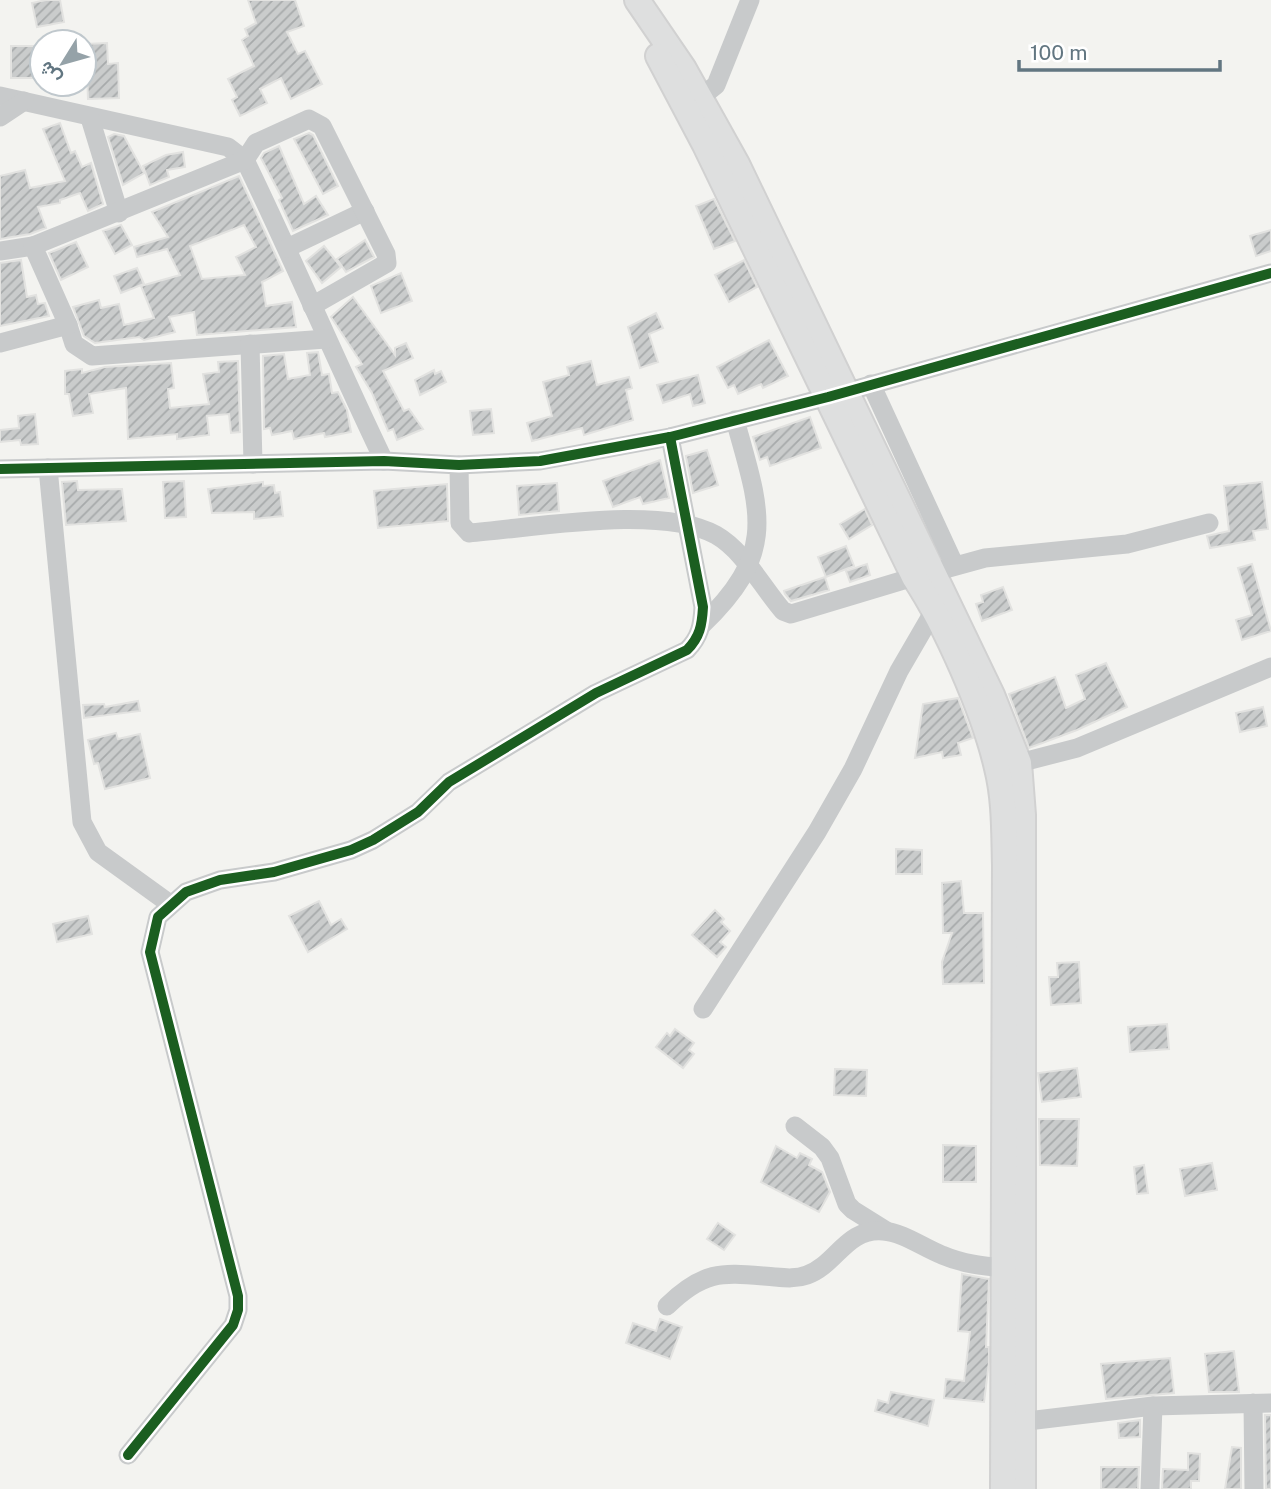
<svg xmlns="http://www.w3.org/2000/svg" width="1271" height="1489" viewBox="0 0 1271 1489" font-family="'Public Sans',Vazirmatn,sans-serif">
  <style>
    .building { fill: url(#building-hatch); stroke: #e2e2e0; stroke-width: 2; fill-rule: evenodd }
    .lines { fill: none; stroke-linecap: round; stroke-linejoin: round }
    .major-casing { stroke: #d1d1d1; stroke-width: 28 }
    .minor { stroke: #c8cacb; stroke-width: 19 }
    .major { stroke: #dedfdf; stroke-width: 24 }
    .cycleway-casing { stroke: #fff; stroke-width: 15 }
    .cycleway { stroke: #1b5e20; stroke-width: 10 }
  </style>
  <defs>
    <pattern id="building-hatch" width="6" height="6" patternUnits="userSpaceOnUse" patternTransform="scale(1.75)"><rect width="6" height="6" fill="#cacccc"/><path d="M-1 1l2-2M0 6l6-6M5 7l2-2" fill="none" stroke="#a7aaab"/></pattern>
  </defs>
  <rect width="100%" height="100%" fill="#f3f3f0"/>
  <g class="building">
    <path d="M46,0h14l4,22 -27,5 -5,-24z"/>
    <path d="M248,0h47l9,26 -17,6 11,22 7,-3 17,33 -31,15 -10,-21 -21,11 7,14 -27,13 -8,-16 5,-3 -9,-18 26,-13 -12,-26 6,-4 -3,-7 11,-6z"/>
    <path d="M107,43l1,21 10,-1 1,35 -31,1 -2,-55z"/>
    <rect x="11" y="46" width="31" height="32"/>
    <path d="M60,123l11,30 4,-2 7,16 9,-4 12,41 -15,7 -8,-18 -20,7v3l-22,4 8,21 -16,6 -30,5v-63l25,-6 5,18 35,-7 -22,-52z"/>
    <path d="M309,133l4,2 25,51 -15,8 -29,-55z"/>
    <path d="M114,134l10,2 20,37 -21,12 -15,-48z"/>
    <path d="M279,146l25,58 12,-8 12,19 -35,16 -14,-31 3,-2 -21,-40 3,-5z"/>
    <path d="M183,152l2,15 -18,3 2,7 -19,8 -7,-19 23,-11z"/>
    <path d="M239,176l44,95 -21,11 4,24 26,-4 4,25 -99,8 -3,-23 -25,5 6,15 -31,8 -5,-3 -44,6 -11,-7 -11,-29 26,-7 2,8 18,-4 5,21 30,-7 -13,-32 39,-11 -13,-26 -30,8 -3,-10 34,-10 -16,-25zM244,225l12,22 -20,10 9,18 -43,4 -12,-33z"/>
    <path d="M714,199l21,42 -21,8 -18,-43z"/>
    <path d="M121,225l11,20 -17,9 -12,-23z"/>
    <path d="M1271,230v21l-15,5 -6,-20z"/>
    <path d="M365,240l9,17 -28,15 -9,-13z"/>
    <path d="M76,242l12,25 -27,13 -12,-27z"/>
    <path d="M324,246l17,21 -19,16 -16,-22z"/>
    <path d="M21,260l6,37 9,-2 2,9 7,-1 4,13 -49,10v-63z"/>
    <path d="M744,260l13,27 -28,15 -14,-27z"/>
    <path d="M137,268l7,16 -23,9 -7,-17z"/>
    <path d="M401,273l11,28 -31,12 -10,-27z"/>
    <path d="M353,297l42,58v-7l11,-5 7,15 -30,13 21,40 5,-2 14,20 -26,11 -4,-11 -5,2 -16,-38 -16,-26 6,-3 -31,-47z"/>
    <path d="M656,313l7,15 -14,6 9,28 -18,6 -12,-41z"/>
    <path d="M769,340l19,36 -25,12 -2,-4 -23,10 -4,-9 -6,3 -11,-21z"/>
    <path d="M318,352l4,23 7,-1 3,19 6,-1 9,18 4,22 -26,5 -1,-4 -30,6 -2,-8 -20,4 -2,-7 -6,1 -1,-73 21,-2 4,25 22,-4 -3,-22z"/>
    <path d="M238,361l2,71 -9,1 -2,-19 -22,2 2,19 -32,4v-5l-49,5 -2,-51 -37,6 4,19 -20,3 -4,-22h-4v-23l17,-2v4l23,-6 66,-4 3,25 -6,1 2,19 39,-4 -6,-30 16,-2 -1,-10z"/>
    <path d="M591,361l6,24 32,-8 3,11 -6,2 7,30 -49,15 -2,-7 -50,13 -5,-18 25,-7 -9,-34 26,-7 -2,-8z"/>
    <path d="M434,370l1,4 6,-3 5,11 -26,13 -5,-15z"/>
    <path d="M698,375l7,28 -12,3 -3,-12 -27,9 -6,-18z"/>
    <path d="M491,409l3,24 -21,2 -3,-24z"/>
    <path d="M35,414l3,30 -17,1 -1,-5 -20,2v-12l19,-2 -1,-12z"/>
    <path d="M810,417l11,31 -51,18 -3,-9 -7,3 -7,-23z"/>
    <path d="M707,450l11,35 -25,8 -7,-37z"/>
    <path d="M660,460l9,38 -26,6 -3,-7 -27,10 -10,-26z"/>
    <path d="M77,481l1,9 44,-1 4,32 -60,4 -4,-43z"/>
    <path d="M184,481l2,36 -21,1 -2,-36z"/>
    <path d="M263,482v4l11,-1 1,8 5,-1 3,24 -29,3v-7l-42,1 -4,-24z"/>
    <path d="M1262,482l6,47 -15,2 2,9 -45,8 -3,-12 22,-5 -5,-45z"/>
    <path d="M557,483l2,28 -40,4 -2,-29z"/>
    <path d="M447,484l1,37 -70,7 -4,-37z"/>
    <path d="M865,509l7,16 -23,14 -9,-15z"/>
    <path d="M846,546l8,20 -28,11 -8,-20z"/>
    <path d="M867,564l3,11 -20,7 -4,-11z"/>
    <path d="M1252,564l19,67 -29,9 -6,-20 16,-5 -14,-47z"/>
    <path d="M825,577l4,13 -38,11 -6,-7 -1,-3z"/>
    <path d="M1003,587l9,23 -30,11 -6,-17 7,-2 -2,-7z"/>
    <path d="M1106,663l21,44 -50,23 -48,18 -20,-54 46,-17 11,31 19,-9 -9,-24z"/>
    <path d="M958,698l15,40 -15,5 3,12 -18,3 -1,-6 -27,6 8,-54z"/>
    <path d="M138,701l2,10 -56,7 -1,-13 21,-1 1,3z"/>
    <path d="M1263,707l4,19 -27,6 -4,-19z"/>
    <path d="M116,733l2,6 22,-5 10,44 -45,11 -7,-26 -4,1 -6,-24z"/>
    <path d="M896,849l26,1v24h-26z"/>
    <path d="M961,881l3,32h19l1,70 -41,1 -1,-22 10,-29h-9l-1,-50z"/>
    <path d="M319,901l12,24 10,-6 6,10 -39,23 -19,-36z"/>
    <path d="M715,910l9,9 -3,3 9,9 -10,11 6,5 -9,10 -25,-22z"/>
    <path d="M88,916l4,18 -35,8 -4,-18z"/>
    <path d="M1079,962l2,41 -30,2 -2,-28h9l-1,-14z"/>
    <path d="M1167,1024l2,25 -39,3 -2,-25z"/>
    <path d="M675,1029l19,14 -5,7 5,4 -11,14 -27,-21 11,-14 3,3z"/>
    <path d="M1077,1068l4,29 -39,5 -4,-29z"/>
    <path d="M835,1069l32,1 -1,26 -32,-1z"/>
    <path d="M1039,1119h40l-2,47 -37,-1z"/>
    <path d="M943,1145l33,1v36h-33z"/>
    <path d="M776,1146l21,12 3,-5 12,6 -3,6 13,7 8,20 -11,20 -58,-30z"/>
    <path d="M1212,1163l5,27 -32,6 -5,-27z"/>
    <path d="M1144,1165l4,28 -11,1 -3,-27z"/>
    <path d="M718,1223l17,12 -11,15 -17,-11z"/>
    <path d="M962,1274l27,5 -3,68h3v15l-5,40 -40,-4 2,-19 18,2 6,-49 -12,-1z"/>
    <path d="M660,1319l22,8 -12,32 -44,-16 7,-20 23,8z"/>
    <path d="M1234,1351l5,41h-30l-4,-38z"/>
    <path d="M1170,1358l4,35 -68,6 -5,-35z"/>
    <path d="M891,1392l43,8 -6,26 -53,-15 3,-11 10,3z"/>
    <path d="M1265,1415h6v74h-5z"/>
    <path d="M1140,1420v17l-21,1 -1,-15z"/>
    <path d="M1232,1447l9,1v41h-16z"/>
    <path d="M1188,1453l12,1 -1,27h-8v8h-29l1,-20 25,1z"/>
    <path d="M1101,1467h38l-1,22h-37z"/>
  </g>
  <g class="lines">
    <g class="major-casing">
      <g id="major">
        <path d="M637,0l47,69 53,95 255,531 27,68 4,52v674"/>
        <path d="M658,56l47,89 209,432c32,48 70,135 83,191 8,32 7,65 8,97l-2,624"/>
      </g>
    </g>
    <g class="minor">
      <path d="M0,96l228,51 17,13c48,99 91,201 139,301"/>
      <path d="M690,106l26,-21 34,-85"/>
      <path d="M0,117l24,-16"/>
      <path d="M90,118l29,95"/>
      <path d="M287,248l78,-37"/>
      <path d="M0,251l33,-5"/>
      <path d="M68,325l6,19 18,12 234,-17"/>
      <path d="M0,343l68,-18 -35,-79 212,-86 11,-17 53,-24 13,7 64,128 1,9 -75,43"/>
      <path d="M250,344l3,120"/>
      <path d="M871,384l83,180"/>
      <path d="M459,465l1,58 9,10c65,-5 191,-29 247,2 28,16 46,52 67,76l8,3 123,-37"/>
      <path d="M48,468l34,354 16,30 72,52"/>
      <path d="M0,469l384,-8 75,4 81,-4 130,-24 158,-40 443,-124"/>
      <path d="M934,572l51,-14 142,-14 82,-21"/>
      <path d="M702,625c76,-73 59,-112 33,-205"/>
      <path d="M1007,766l70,-18 194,-81"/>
      <path d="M703,1009l114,-177 36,-63 46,-98 36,-62"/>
      <path d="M795,1126l27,21 8,11 17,46 6,6 32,20"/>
      <path d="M667,1306c39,-38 57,-33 108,-29 11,1 21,2 32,-2 30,-11 39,-47 76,-44 19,1 41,17 59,24 21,9 41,11 63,13"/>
      <path d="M1253,1403l1,86"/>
      <path d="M1011,1423l142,-17 118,-3"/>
      <path d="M128,1455l105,-130 5,-15v-14l-88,-344 8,-35 28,-25 34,-12 54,-8 77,-22 22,-10 45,-28 31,-30 147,-89 91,-43c13,-13 15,-25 16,-43l-33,-170"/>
      <path d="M1150,1489l3,-83"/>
    </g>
    <use href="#major" class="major"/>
    <g class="cycleway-casing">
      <g id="cycleway">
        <path d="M0,469l384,-8 75,4 81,-4 130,-24 158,-40 443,-124"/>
        <path d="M128,1455l105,-130 5,-15v-14l-88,-344 8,-35 28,-25 34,-12 54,-8 77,-22 22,-10 45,-28 31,-30 147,-89 91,-43c13,-13 15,-25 16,-43l-33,-170"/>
      </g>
    </g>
    <use href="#cycleway" class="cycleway"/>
  </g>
  <g transform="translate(63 63) rotate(233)"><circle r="33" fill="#ffffff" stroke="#c0c8cd" stroke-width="2"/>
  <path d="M0-5L12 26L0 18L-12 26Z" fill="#95a2a8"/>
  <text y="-10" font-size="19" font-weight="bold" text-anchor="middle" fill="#627681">ش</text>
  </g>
  <path d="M1019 60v10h201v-10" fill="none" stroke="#627681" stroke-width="3.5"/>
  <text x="1030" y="60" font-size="21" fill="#627681" stroke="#ffffff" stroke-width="5" paint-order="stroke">100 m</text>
</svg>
